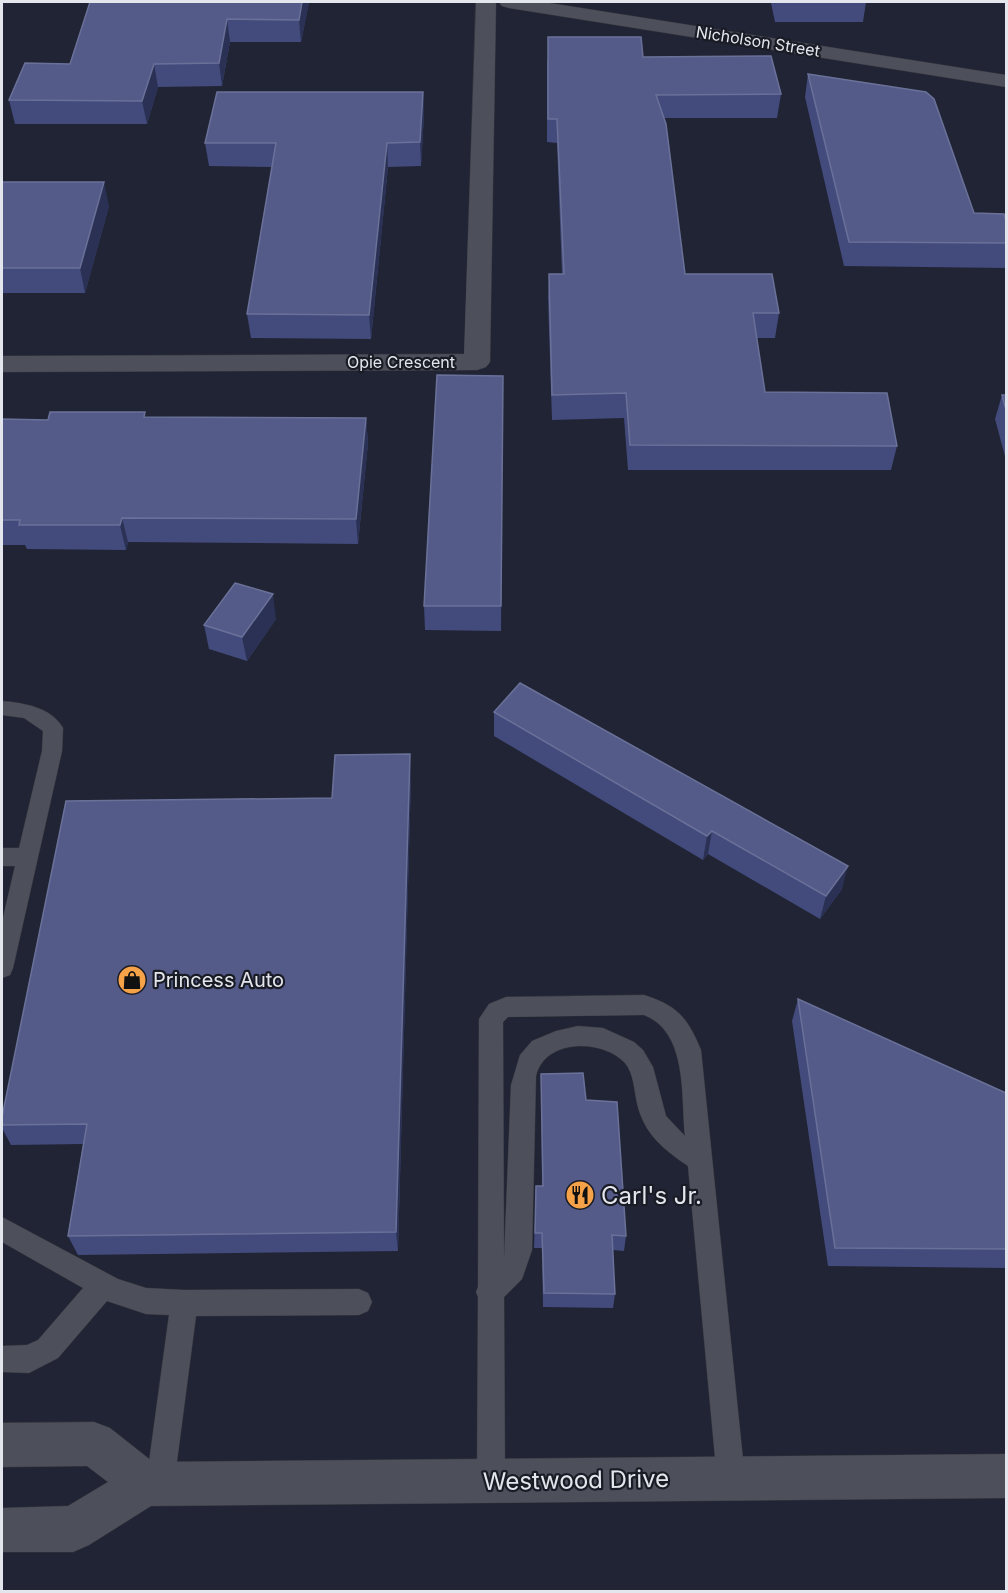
<svg xmlns="http://www.w3.org/2000/svg" width="1008" height="1593" viewBox="0 0 1008 1593" font-family="Inter,sans-serif">
  <style>
    .built { fill: #212434 }
    .lines { fill: none; stroke-linecap: round; stroke-linejoin: round }
    .lane-casing { stroke: #36373e; stroke-width: 1 }
    .street-casing { stroke: #36373e; stroke-width: 1 }
    .secondary-casing { stroke: #36373e; stroke-width: 1 }
    .lane { fill: #4d505b; fill-rule: evenodd }
    .street { fill: #4d505b; fill-rule: evenodd }
    .secondary { fill: #4d505b; fill-rule: evenodd }
    .wall { fill: #424b7c }
    .shaded-wall { fill: #2a3154 }
    .building { fill: #545b89; stroke: #6a7198; stroke-width: 1.5 }
    .labels { text-anchor: middle; dominant-baseline: central; stroke-width: 4.5; stroke-linejoin: round; paint-order: stroke }
    .far-street-label { font-size: 16px; fill: #e4e6ed; stroke: #191b25 }
    .poi-label { font-size: 20px; fill: #e4e6ed; stroke: #191b25; text-anchor: start }
    .near-poi-label { font-size: 24px; fill: #e4e6ed; stroke: #191b25; text-anchor: start }
    .near-street-label { font-size: 24px; fill: #e4e6ed; stroke: #191b25 }
  </style>
  <rect width="100%" height="100%" fill="#191b25"/>
  <rect class="built" x="2" y="2" width="1004" height="1589"/>
  <g class="lines">
    <g class="lane-casing">
      <g id="lane">
        <path d="M2,701c22,2 49,6 61,27l-1,23 -49,217 -3,7 -8,3v-56l13,-56h-13v-18h17l23,-97 1,-20 -19,-13 -22,-3z"/>
        <path d="M644,995c34,11 43,22 57,55l44,429 -4,10 -10,4 -10,-4 -4,-10 -29,-313c-25,-17 -44,-32 -51,-63 -3,-13 -3,-29 -12,-40 -22,-24 -80,-25 -89,13l-4,174 -10,29 -18,18 1,184 -4,10 -10,4 -10,-4 -4,-10 1,-184 -2,-5 2,-5 1,-268 10,-15 17,-7zM644,1015c44,17 37,81 41,121l-19,-20 -13,-49 -10,-17 -9,-8 -31,-14 -25,-2 -22,5 -24,10 -12,14 -9,30 -7,174 -1,-237 5,-5z"/>
        <path d="M2,1217l116,62 28,9 38,2 175,-1 9,4 4,9 -4,9 -9,4 -163,1 -22,168 -4,10 -10,4 -10,-4 -4,-10 23,-169 -23,-1 -39,-13 -49,57 -29,15 -27,-1v-26l25,-1 11,-5 45,-52 -81,-46z"/>
      </g>
    </g>
    <g class="street-casing">
      <g id="street">
        <path d="M476,2h20l-6,360 -4,5 -9,3 -475,2v-16l462,-2z"/>
        <path d="M499,2h44l463,73v12l-497,-79 -7,-2z"/>
      </g>
    </g>
    <g class="secondary-casing">
      <path id="secondary" d="M94,1422l16,6 43,34 853,-8v44l-855,8 -62,39 -16,7h-71v-44l66,-2 40,-24 -21,-16 -85,1v-44z"/>
    </g>
    <use href="#lane" class="lane"/>
    <use href="#street" class="street"/>
    <use href="#secondary" class="secondary"/>
  </g>
  <g class="wall">
    <path d="M90,2h219l-8,40h-71l-8,44 -64,1 -11,37h-132l-6,-24 61,-36z"/>
    <path d="M676,2h190l-3,20h-88l-4,-19h-95z"/>
    <path d="M643,57l138,37 -4,24h-113l21,156 94,39 -4,25h-19l9,54 132,54 -6,24h-263l-4,-52 -72,2 -4,-122 1,-24h13l-5,-131 -10,-1v-82z"/>
    <path d="M808,74l166,139 32,8v47l-162,-2 -39,-169z"/>
    <path d="M423,92l1,23 -3,51 -33,1 -17,172 -120,-1 -4,-24 25,-147 -63,-1 -4,-23z"/>
    <path d="M2,182l107,24 -24,87h-83z"/>
    <path d="M503,376l-2,255 -76,-1 -1,-24z"/>
    <path d="M1002,395h4v65l-11,-41z"/>
    <path d="M146,417l220,1 2,25 -10,101 -230,-2 -2,8 -99,-1 -2,-4h-23v-126l46,1z"/>
    <path d="M276,619l-29,42 -38,-12 -5,-24z"/>
    <path d="M494,712l348,177 -22,30 -112,-65 -5,6 -209,-124z"/>
    <path d="M411,778l-13,473 -320,4 -10,-19 15,-92 -72,1 -9,-17v-11l330,-319z"/>
    <path d="M798,999l208,94v175l-178,-2 -36,-245z"/>
    <path d="M541,1074l45,26 40,136 -2,15 -11,-1 2,44 -2,14 -70,-1 -1,-59h-8l2,-62h6l-1,-96z"/>
  </g>
  <g class="shaded-wall">
    <path d="M302,2h7l-8,40 -2,-22z"/>
    <path d="M227,19l3,23 -8,44 -3,-23z"/>
    <path d="M154,64l4,23 -11,37 -5,-23z"/>
    <path d="M423,92l1,23 -3,51 -1,-24z"/>
    <path d="M387,143l1,24 -17,172 -2,-24z"/>
    <path d="M104,182l5,24 -24,87 -5,-25z"/>
    <path d="M366,418l2,25 -10,101 -2,-25z"/>
    <path d="M122,518l6,24 -2,8 -6,-25z"/>
    <path d="M273,594l3,25 -29,42 -5,-24z"/>
    <path d="M410,754l1,24 -13,473 -2,-19z"/>
    <path d="M712,831l-4,23 -5,6 4,-24z"/>
    <path d="M848,866l-6,23 -22,30 6,-23z"/>
  </g>
  <g class="building">
    <path d="M90,2h212l-3,18 -72,-1 -8,44 -65,1 -12,37 -133,-1 16,-37 45,1z"/>
    <path d="M548,37h93l2,20 128,-1 10,38 -125,1 10,29 19,150h87l7,39h-26l12,79 122,1 10,53 -267,-1 -4,-52 -74,2 -3,-121h15l-7,-155h-9z"/>
    <path d="M808,74l118,18 8,7 40,114 30,1 2,7v22l-157,-1z"/>
    <path d="M217,92h206l-3,50 -33,1 -18,172 -122,-1 29,-171h-71z"/>
    <path d="M2,182h102l-24,86h-78z"/>
    <path d="M437,375l66,1 -2,230h-77z"/>
    <path d="M1002,395h4v15z"/>
    <path d="M50,412h95l-1,5 222,1 -10,101 -234,-1 -2,7h-101l1,-5h-18v-101l46,1z"/>
    <path d="M235,583l38,11 -31,43 -38,-12z"/>
    <path d="M520,683l328,183 -22,30 -114,-65 -5,5 -213,-124z"/>
    <path d="M410,754l-14,478 -328,4 19,-112 -85,1v-8l64,-316 266,-3 3,-43z"/>
    <path d="M798,999l208,94v156l-171,-1z"/>
    <path d="M583,1073l3,27 31,2 9,134 -14,-1 3,59 -71,-1 -2,-60h-7l1,-47h7l-2,-112z"/>
  </g>
  <defs>
    <g id="shop-disc" transform="scale(1.5)"><circle r="9.5" fill="#f6a248" stroke="#191b25"/><path d="M-5-2.5h2.3a2.7 3.5 0 0 1 5.4 0H5L5.5 6h-11ZM-1.5-2.5h3a1.5 2.3 0 0 0-3 0Z" fill="#111"/></g>
    <g id="restaurant-disc" transform="scale(1.5)"><circle r="9.5" fill="#f6a248" stroke="#191b25"/><path d="M-5-6h1v4h1v-4h1v4h1v-4h1v5L-1.5 .5V6h-2V.5L-5-1ZM5-6V6H3V1.5H1.5Q1.5-4 5-6Z" fill="#111"/></g>
  </defs>
  <g fill-rule="evenodd">
    <use href="#shop-disc" x="132" y="980"/>
    <use href="#restaurant-disc" x="580" y="1195"/>
  </g>
  <g class="labels">
    <g class="far-street-label">
      <text transform="translate(758 41) rotate(9)">Nicholson Street</text>
      <text x="401" y="362">Opie Crescent</text>
    </g>
    <g class="poi-label">
      <text x="153" y="980">Princess Auto</text>
    </g>
    <g class="near-poi-label">
      <text x="601" y="1195">Carl's Jr.</text>
    </g>
    <g class="near-street-label">
      <text transform="translate(576 1480) rotate(-1)">Westwood Drive</text>
    </g>
  </g>
  <rect width="1008" height="1593" fill="none" stroke="#e4e6ed" stroke-width="6"/>
</svg>
